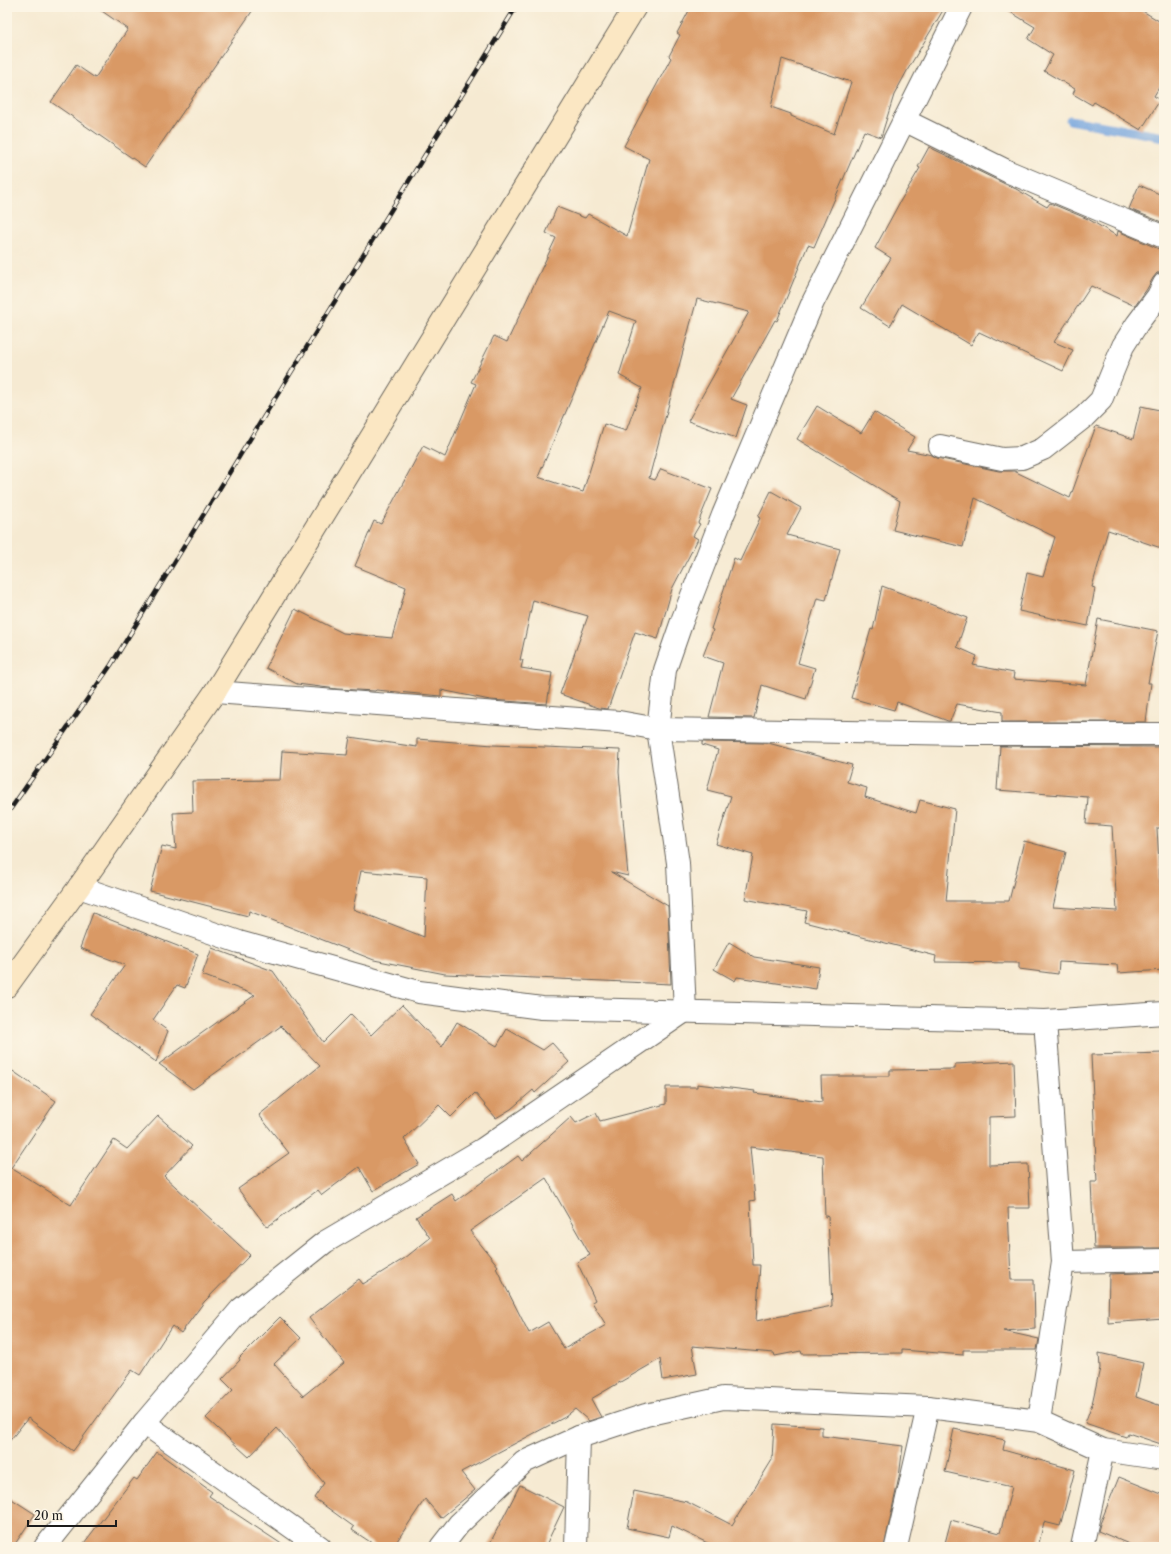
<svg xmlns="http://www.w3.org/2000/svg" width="1171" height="1554" viewBox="0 0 1171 1554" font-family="'Libre Caslon Text',serif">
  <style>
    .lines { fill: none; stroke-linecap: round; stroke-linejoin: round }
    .stream { stroke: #75a4de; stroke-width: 9 }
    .building { fill: #d99965; fill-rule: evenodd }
    .minor-casing { stroke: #68645c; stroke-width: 24 }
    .secondary-casing { stroke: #68645c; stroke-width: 24 }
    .minor { stroke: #fff; stroke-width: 22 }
    .secondary { stroke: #fbe7c3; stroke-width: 22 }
    .rail-casing { stroke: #1c1c1c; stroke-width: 4.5 }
    .rail { stroke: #fcf5e5; stroke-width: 3; stroke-dasharray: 9; stroke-linecap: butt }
  </style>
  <rect width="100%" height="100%" fill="#fcf5e5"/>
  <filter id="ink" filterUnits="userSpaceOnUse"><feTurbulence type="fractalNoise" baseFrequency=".025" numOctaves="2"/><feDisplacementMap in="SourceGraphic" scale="8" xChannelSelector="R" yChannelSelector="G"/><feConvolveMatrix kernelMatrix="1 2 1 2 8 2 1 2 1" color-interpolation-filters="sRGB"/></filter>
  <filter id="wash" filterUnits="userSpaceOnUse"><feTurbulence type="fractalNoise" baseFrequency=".012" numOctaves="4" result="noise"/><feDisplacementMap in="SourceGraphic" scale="16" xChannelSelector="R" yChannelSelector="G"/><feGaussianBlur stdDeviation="0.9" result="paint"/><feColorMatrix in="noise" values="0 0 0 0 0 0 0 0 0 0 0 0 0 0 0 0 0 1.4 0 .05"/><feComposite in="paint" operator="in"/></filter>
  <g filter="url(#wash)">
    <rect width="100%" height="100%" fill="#f6ead2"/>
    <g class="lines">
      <path class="stream" d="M1070,120l94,17"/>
    </g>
    <g id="blocks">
      <g class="building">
        <path d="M96,7h159l-110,160 -94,-65 25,-37 19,13 33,-49z"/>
        <path d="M691,7h254l-37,62 -14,26 -13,42 -17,-6 -50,116 -6,-2 -31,76 -2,-1 -44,79 16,6 -11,33 -48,-17 61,-109 -52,-13 -48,179 6,2 6,-11 51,20 -14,34 2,1 -7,12 5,3 -26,50 -14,50 -23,-7 -27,77 -9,-1 -39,-14 28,-78 -55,-16 -13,60h3l-2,8 31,5 -5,31 -57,-4 -49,-10v6l-65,-6 -1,1 -38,-2 -40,-5 -31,-16 29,-59 48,24 49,5 14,-51 -51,-21 19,-45 7,3 42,-78 22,11 31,-73 -5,-2 23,-46 13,6 49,-104 -10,-5 11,-26 28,11 3,-4 39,22 22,-77 -25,-13 47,-88 -2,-2 11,-21 -3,-2zM782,59l69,23 -17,52 -43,-18v-2l-20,-7zM609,311l27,10 -17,54 23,13 -16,43 -22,-7 -21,68 -45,-15z"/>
        <path d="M1002,7h134l28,17v55l-10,17 6,4 -19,30 -47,-28 -2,3 -19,-11 2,-5 -31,-18 9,-16 -25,-16 7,-12z"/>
        <path d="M929,147l76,37 11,5 31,18 3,-4 38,16 29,17 1,-5 41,18h5v23l-7,1 -4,5 -6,11 -12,17 -44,-20 -37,56 19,8 -10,21 -84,-39 -8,13 -69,-41 -12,22 -29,-18 30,-50 -16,-10 26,-48 19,-32 -2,-1z"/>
        <path d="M1139,185l25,11v27l-35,-14z"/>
        <path d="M817,406l44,27 13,-21 41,25 -8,13 25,5 5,3 62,13h15l56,27 26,-72 37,13 8,-33 23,5v138l-56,-19 -16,57 3,1 -7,38 -69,-15 8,-38 16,4 12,-40 -80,-39 -12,49 -70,-17 7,-29 -103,-62z"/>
        <path d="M771,491l30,17 -14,27 53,14 -14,51 -9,-2 -19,65 17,5 -9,31 -44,-14 -8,33 -45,-1 14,-54 -20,-7 10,-26 -2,-1 23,-71 6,3 20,-43 -2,-1z"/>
        <path d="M882,586l85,32 -10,29 20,9 -4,9 41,8 -1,6 73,6 12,-66 60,12 -10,52h3l-5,39h-144v-10l-45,-8 -7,17h-2l-51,-19 -3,8 -43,-12 20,-69 2,1z"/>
        <path d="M350,737l67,10v-8l76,6 127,5 -1,22 9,104 -17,-4 57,34 3,78 -226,-10 -71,-14 -125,-49 -1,5 -98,-25 12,-45 14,3 -3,-36 20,-1 -1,-31 88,-1 2,-29 65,4zM361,871l66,6 -3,60 -71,-28z"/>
        <path d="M702,742l66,1 84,22 -5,17 20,6 -2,9 51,16 4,-13 35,9 -9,92h63l15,-60 42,11 -13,55 64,4 -5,-85 -26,-2 2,-27 -91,-7 3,-44 164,1v81h-7l5,88h2v54l-46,3 -1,-8 -58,-3 -1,12 -39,-5v-6l-84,-1 1,-6 -132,-34 3,-11 -62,-12 8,-44 -37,-11 15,-48 -24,-6 11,-40 -16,-5z"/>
        <path d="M93,913l105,41 -13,34 -8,-3 -24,35 15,11 -12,31 -66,-48 35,-49 -45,-17z"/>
        <path d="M729,942l25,15 65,10 -3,22 -79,-12 -2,4 -21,-12z"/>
        <path d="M212,948l61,23 50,71 28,-28 20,21 31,-30 40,42 15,-25 40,24 10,-17 36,21 9,-7 17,19 -34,31 -2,-3 -22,19 -15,9 -21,-25 -24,24 -12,-12 -35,34 15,25 -46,27 -14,-24 -37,28 -4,-5 -51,37 -29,-38 51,-36 -30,-38 61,-49 -39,-40 -88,63 -34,-25 96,-69 -53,-20z"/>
        <path d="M1164,1053v195h-70l-3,-66h6l-6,-127z"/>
        <path d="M1014,1061l2,55 -27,1v48l39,-1 2,44h-22l3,72h23l1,49 -32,2 36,8 -2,11h-74v5l-61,-5v3l-100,1 -1,-3 -26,5 -1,-3 -82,-7 5,28 -34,6 -3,-21 -69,40 10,18 -12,4 -14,-12 -10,8 -104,55 14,18 -34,28 -16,-19 -32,48h-15l-26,-17 2,-3 -40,-29 10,-15 -47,-55 -28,29 -43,-39 27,-28 -11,-11 18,-19 -1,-2 41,-41 21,21 -27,26 29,32 41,-33 -35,-45 50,-39 4,5 42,-26 25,-20 -14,-21 36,-23 4,7 62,-45 4,5 49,-44 5,6 20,-10 4,8 66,-17v-17h31v-3l58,7 -1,2 68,9 -1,-26h69v-6l65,-1v-5zM750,1147l73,9 2,61 3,-1 4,90 -76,15 4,-56h-7l-3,-64 5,-1zM546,1178l44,77 -13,7 18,38 -3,2 14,23 -42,24 -16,-27 -19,11 -33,-65 2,-2 -28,-35z"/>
        <path d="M7,1067l49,34 -45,67 60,37 43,-65 13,9 31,-33 34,30 -28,30 86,79 -46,47 -23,31 -9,-7 -32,49 -8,-5 -59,81 -45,-33 -21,26z"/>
        <path d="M1164,1272v47l-56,4 1,-49z"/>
        <path d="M1099,1353l44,10 -7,34 28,10v38l-36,-12 -2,4 -41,-14 7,-19 8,-36z"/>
        <path d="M774,1424l48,3v9l81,10 -4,31 -15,70h-168l-44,-21 -3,11 -42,-9 7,-37 53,11 45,23 40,-65z"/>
        <path d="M954,1429l51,11 -2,10 72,20 -15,56 -16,-4 -6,25h-94l7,-27 49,13 12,-46 -67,-15z"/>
        <path d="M157,1452l55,40 -3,4 77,51h-205l53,-69 3,2z"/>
        <path d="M1119,1477l45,18v52h-28l-38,-16 2,-7z"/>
        <path d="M520,1485l44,22 -19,40h-57z"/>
        <path d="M7,1496l28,18 -22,33h-6z"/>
      </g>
    </g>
  </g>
  <g filter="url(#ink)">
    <use href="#blocks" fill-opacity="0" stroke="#68645c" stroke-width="1"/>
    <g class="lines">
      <g class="minor-casing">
        <g id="minor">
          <path d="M904,120l105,52 155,65"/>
          <path d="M940,446l62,13 20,-1 21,-9 41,-32 17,-17 22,-54 14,-22 21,-28 6,-12"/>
          <path d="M215,692l404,30 39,7 310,5h196"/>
          <path d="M79,887l160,55 180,50 123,16 503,13 119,-8"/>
          <path d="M685,1011l-7,-148 -20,-134 7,-59 17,-49 41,-106 90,-213 148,-295"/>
          <path d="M1063,1262l101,-2"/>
          <path d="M1039,1421l24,-159 -18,-241"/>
          <path d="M144,1423l176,124"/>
          <path d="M45,1547l99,-124 97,-114 84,-67 158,-93 202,-138"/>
          <path d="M441,1547l18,-23 65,-62 55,-25 67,-22 77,-17 205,9 111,14 64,29 61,9"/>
          <path d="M576,1547l3,-110"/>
          <path d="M896,1547l32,-140"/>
          <path d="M1082,1547l21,-97"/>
        </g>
      </g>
      <g class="secondary-casing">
        <path id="secondary" d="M7,986l72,-99 136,-195 420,-685"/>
      </g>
      <use href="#minor" class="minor"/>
      <use href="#secondary" class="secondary"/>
      <g class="rail-casing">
        <path id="rail" d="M7,814l104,-149 405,-658"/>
      </g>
      <use href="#rail" class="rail"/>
    </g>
  </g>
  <rect width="1171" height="1554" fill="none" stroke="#fcf5e5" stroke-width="24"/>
  <path d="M28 1520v6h88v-6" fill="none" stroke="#1c1c1c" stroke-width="2"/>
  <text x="34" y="1520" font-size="12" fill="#1c1c1c" stroke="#fcf5e5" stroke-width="3" paint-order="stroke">20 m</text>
</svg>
